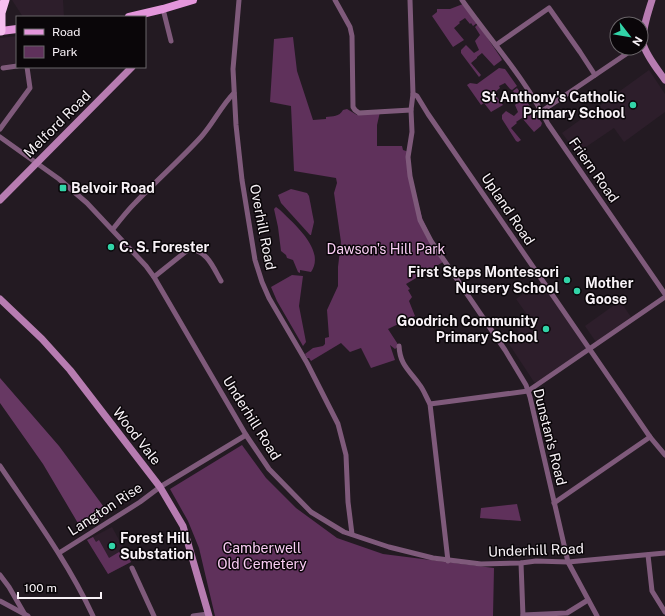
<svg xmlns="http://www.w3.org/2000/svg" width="665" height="616" viewBox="0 0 665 616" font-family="'Public Sans',sans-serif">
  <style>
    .built { fill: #2d1e2b }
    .green { fill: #5f315b }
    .forest { fill: #673863 }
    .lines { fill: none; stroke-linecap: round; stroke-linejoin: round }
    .street { stroke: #7f5a7b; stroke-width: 5 }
    .secondary { stroke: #b77cb1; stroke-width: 7 }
    .primary { stroke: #e396db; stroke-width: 8 }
    .highway { stroke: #f6beef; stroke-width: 9 }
    .poi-dot { fill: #32d4a8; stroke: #0a0609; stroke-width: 1.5 }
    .labels { text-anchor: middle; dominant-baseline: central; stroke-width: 3; stroke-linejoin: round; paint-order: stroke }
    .poi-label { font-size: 14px; font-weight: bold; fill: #f8f2f7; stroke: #0a0609; text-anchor: start }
    .street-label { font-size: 14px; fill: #f8f2f7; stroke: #0a0609 }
    .park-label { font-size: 14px; fill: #f9ccf3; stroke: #0a0609 }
  </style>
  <rect width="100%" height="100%" fill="#231a22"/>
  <g class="built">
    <path d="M12,0h51l1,17h-41z"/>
    <path d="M17,36v27l-17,3v-28z"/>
    <path d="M649,70l16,24v18l-41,30 -10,-14 -37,25 -15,-20z"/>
    <path d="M542,281l45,67 -50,35 -3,-1 -27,-41 12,-9 -5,-7 14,-9 -12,-17z"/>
    <path d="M620,301l11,16 -35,25 -11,-16z"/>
    <path d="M112,527l19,35 -23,12 -21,-34z"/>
  </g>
  <g class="green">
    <path d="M463,4l14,19 -4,3 -2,-3 -1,1 -5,-6 -6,4 1,1 -6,5 10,12 -11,7 -21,-31 5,-4v-3h13z"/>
    <path d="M478,24l23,34 1,2 -8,6 -12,-13 -5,4v1l-6,5 10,12 -2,2 -18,-24v-3l5,-5 8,8 5,-3 -4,-9 5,-6 -5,-8z"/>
    <path d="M293,37l4,34 16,49 13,-1v-2c7,-1 13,0 17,-7l4,-1 10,6 23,-3 -3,13v21h25l1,4 6,2 2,24 11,42 21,44 -37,22 4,5 -2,1 4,7 -3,4 6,15 -27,13 11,17 -4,3 -5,-4 5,15 -24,8 -10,-20 -11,4 -9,-9 -30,18 -2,-3h-2l-2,-4 8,-6 10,-2 2,-2v-6l4,-1 -2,-27 11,-24v-19l3,-25 -7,-49 3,-10 -1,-5 -42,-7 -3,-65 -21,-4 4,-63z"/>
    <path d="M499,68l6,1 12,17 -5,4 -2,-1 -5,-6 -6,3 1,2 -6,5 9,12 -12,7 -7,-9 -3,2 -14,-20 3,-2 7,1z"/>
    <path d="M517,88l25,35 -1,3 -7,6 -12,-14 -6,4 1,1 -6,5 10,12 -3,2 -2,-1 -14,-22v-4l4,-4 8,5 4,-4 -3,-7 4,-4 -6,-10z"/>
    <path d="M291,189l16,4 2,3 5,26 -3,13h-1l-29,-32 -3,-8z"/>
    <path d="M276,207l4,3c14,14 46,40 31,62l-11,-2v3l-2,-1 -5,-12 -6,-2 -1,-3 -5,-4 -3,-24 -4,-18z"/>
    <path d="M292,275l11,1 -4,30 7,36 -3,4 -26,-45 -6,-14z"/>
    <path d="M242,445l24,33 30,30 41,30 46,16 111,14 -1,48h-278l-16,-68 -11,-27 -18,-32z"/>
    <path d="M517,504l4,17 -41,-3 1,-10z"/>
    <path d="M93,537l3,5 3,-2 10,18 15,-9 7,13 -23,12 -21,-34z"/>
  </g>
  <path class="forest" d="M0,378l59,68 50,68 -27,16 -39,-66 -43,-61z"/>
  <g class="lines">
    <g class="street">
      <path d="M239,0l-6,69 3,56 6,55 13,80 7,22 7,16 38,65 31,61 8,31 2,47 4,32"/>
      <path d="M335,0l15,27 2,9 1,71 2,3 4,3 52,-3"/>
      <path d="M410,0l3,94 4,2 11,18 222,323 15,18"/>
      <path d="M462,0c29,41 63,78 86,124l117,170"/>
      <path d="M163,9l8,32"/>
      <path d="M496,45l53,-37 31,44 15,23"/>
      <path d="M3,68l14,-2"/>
      <path d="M413,94l-2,16 1,22 -4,25 2,19 10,44 11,21 74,109 21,35 4,12 38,165 29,54"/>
      <path d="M542,111l93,-63"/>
      <path d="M0,129l30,-41 -3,-21"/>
      <path d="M0,137l59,42 28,24 59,63 8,11 92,158 23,34 42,43 33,20 45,15 44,11 48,6 40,-1 15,-2 32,1 97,-9"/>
      <path d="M113,229c7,-9 14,-18 22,-26 21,-22 45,-43 66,-66 12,-13 20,-31 33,-44"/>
      <path d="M154,277l35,-28c18,1 24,18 32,32"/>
      <path d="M399,346c1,19 10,24 20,38 5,6 7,13 11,20l18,157"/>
      <path d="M430,404l98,-13 137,-94"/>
      <path d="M0,466c33,49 68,96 93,150"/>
      <path d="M554,503l96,-66"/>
      <path d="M59,553l81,-51 20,-15 86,-52"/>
      <path d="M648,555l4,36 13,21"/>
      <path d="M521,563l2,53"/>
      <path d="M132,568l22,48"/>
      <path d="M0,575l9,12 15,26"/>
      <path d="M0,601l28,15"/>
      <path d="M523,615l44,-2 21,-13"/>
      <path d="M193,616l15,-2"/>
    </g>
    <g class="secondary">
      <path d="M652,0c-4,13 -10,29 -9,43 2,11 15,27 22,37"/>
      <path d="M0,200l132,-133"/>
      <path d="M0,299l42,40 28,31 90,117 23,39 26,90"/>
    </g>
    <g class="primary">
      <path d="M129,17l34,-8 30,-9"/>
      <path d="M1,31l16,-2"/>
    </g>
    <path class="highway" d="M0,31h1v-18l4,-13"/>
  </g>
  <g class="poi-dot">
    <circle cx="633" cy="105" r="4"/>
    <rect x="59" y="184" width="8" height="8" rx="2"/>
    <circle cx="111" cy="247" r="4"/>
    <circle cx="567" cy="280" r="4"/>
    <circle cx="577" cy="291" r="4"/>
    <circle cx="546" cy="329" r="4"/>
    <circle cx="112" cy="546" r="4"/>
  </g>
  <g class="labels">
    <g class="poi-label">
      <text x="625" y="97" text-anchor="end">St Anthony's Catholic<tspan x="625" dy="16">Primary School</tspan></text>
      <text x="71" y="188">Belvoir Road</text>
      <text x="119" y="247">C. S. Forester</text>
      <text x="559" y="272" text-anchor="end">First Steps Montessori<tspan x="559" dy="16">Nursery School</tspan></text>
      <text x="585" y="283">Mother<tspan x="585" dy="16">Goose</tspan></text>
      <text x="538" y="321" text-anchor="end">Goodrich Community<tspan x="538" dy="16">Primary School</tspan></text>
      <text x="120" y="538">Forest Hill<tspan x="120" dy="16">Substation</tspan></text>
    </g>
    <g class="street-label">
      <text transform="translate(57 124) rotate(-45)">Melford Road</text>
      <text transform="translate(594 170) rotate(55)">Friern Road</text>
      <text transform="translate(508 209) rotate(56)">Upland Road</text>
      <text transform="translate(263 227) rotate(79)">Overhill Road</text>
      <text transform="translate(252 418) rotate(58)">Underhill Road</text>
      <text transform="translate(137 436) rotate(52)">Wood Vale</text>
      <text transform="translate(550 437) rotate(76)">Dunstan's Road</text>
      <text transform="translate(105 509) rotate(-33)">Langton Rise</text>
      <text transform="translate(536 550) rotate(-2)">Underhill Road</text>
    </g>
    <g class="park-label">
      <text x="386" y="249">Dawson's Hill Park</text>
      <text x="262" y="548">Camberwell<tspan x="262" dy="16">Old Cemetery</tspan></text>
    </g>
  </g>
  <rect x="16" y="16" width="130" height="52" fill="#0a0609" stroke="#696468"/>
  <rect x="24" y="29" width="20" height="6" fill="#e396db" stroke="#696468"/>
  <text x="52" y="36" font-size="12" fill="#f8f2f7">Road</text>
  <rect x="24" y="46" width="20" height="12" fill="#5f315b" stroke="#696468"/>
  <text x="52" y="56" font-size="12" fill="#f8f2f7">Park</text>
  <g transform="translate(629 36) rotate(121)"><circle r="19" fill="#0a0609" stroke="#696468"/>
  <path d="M0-3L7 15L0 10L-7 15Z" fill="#32d4a8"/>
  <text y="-6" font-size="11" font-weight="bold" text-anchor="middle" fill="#f8f2f7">N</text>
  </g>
  <path d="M18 592v6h83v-6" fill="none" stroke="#f8f2f7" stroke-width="2"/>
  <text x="24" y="592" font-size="12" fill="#f8f2f7" stroke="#0a0609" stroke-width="3" paint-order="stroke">100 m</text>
</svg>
